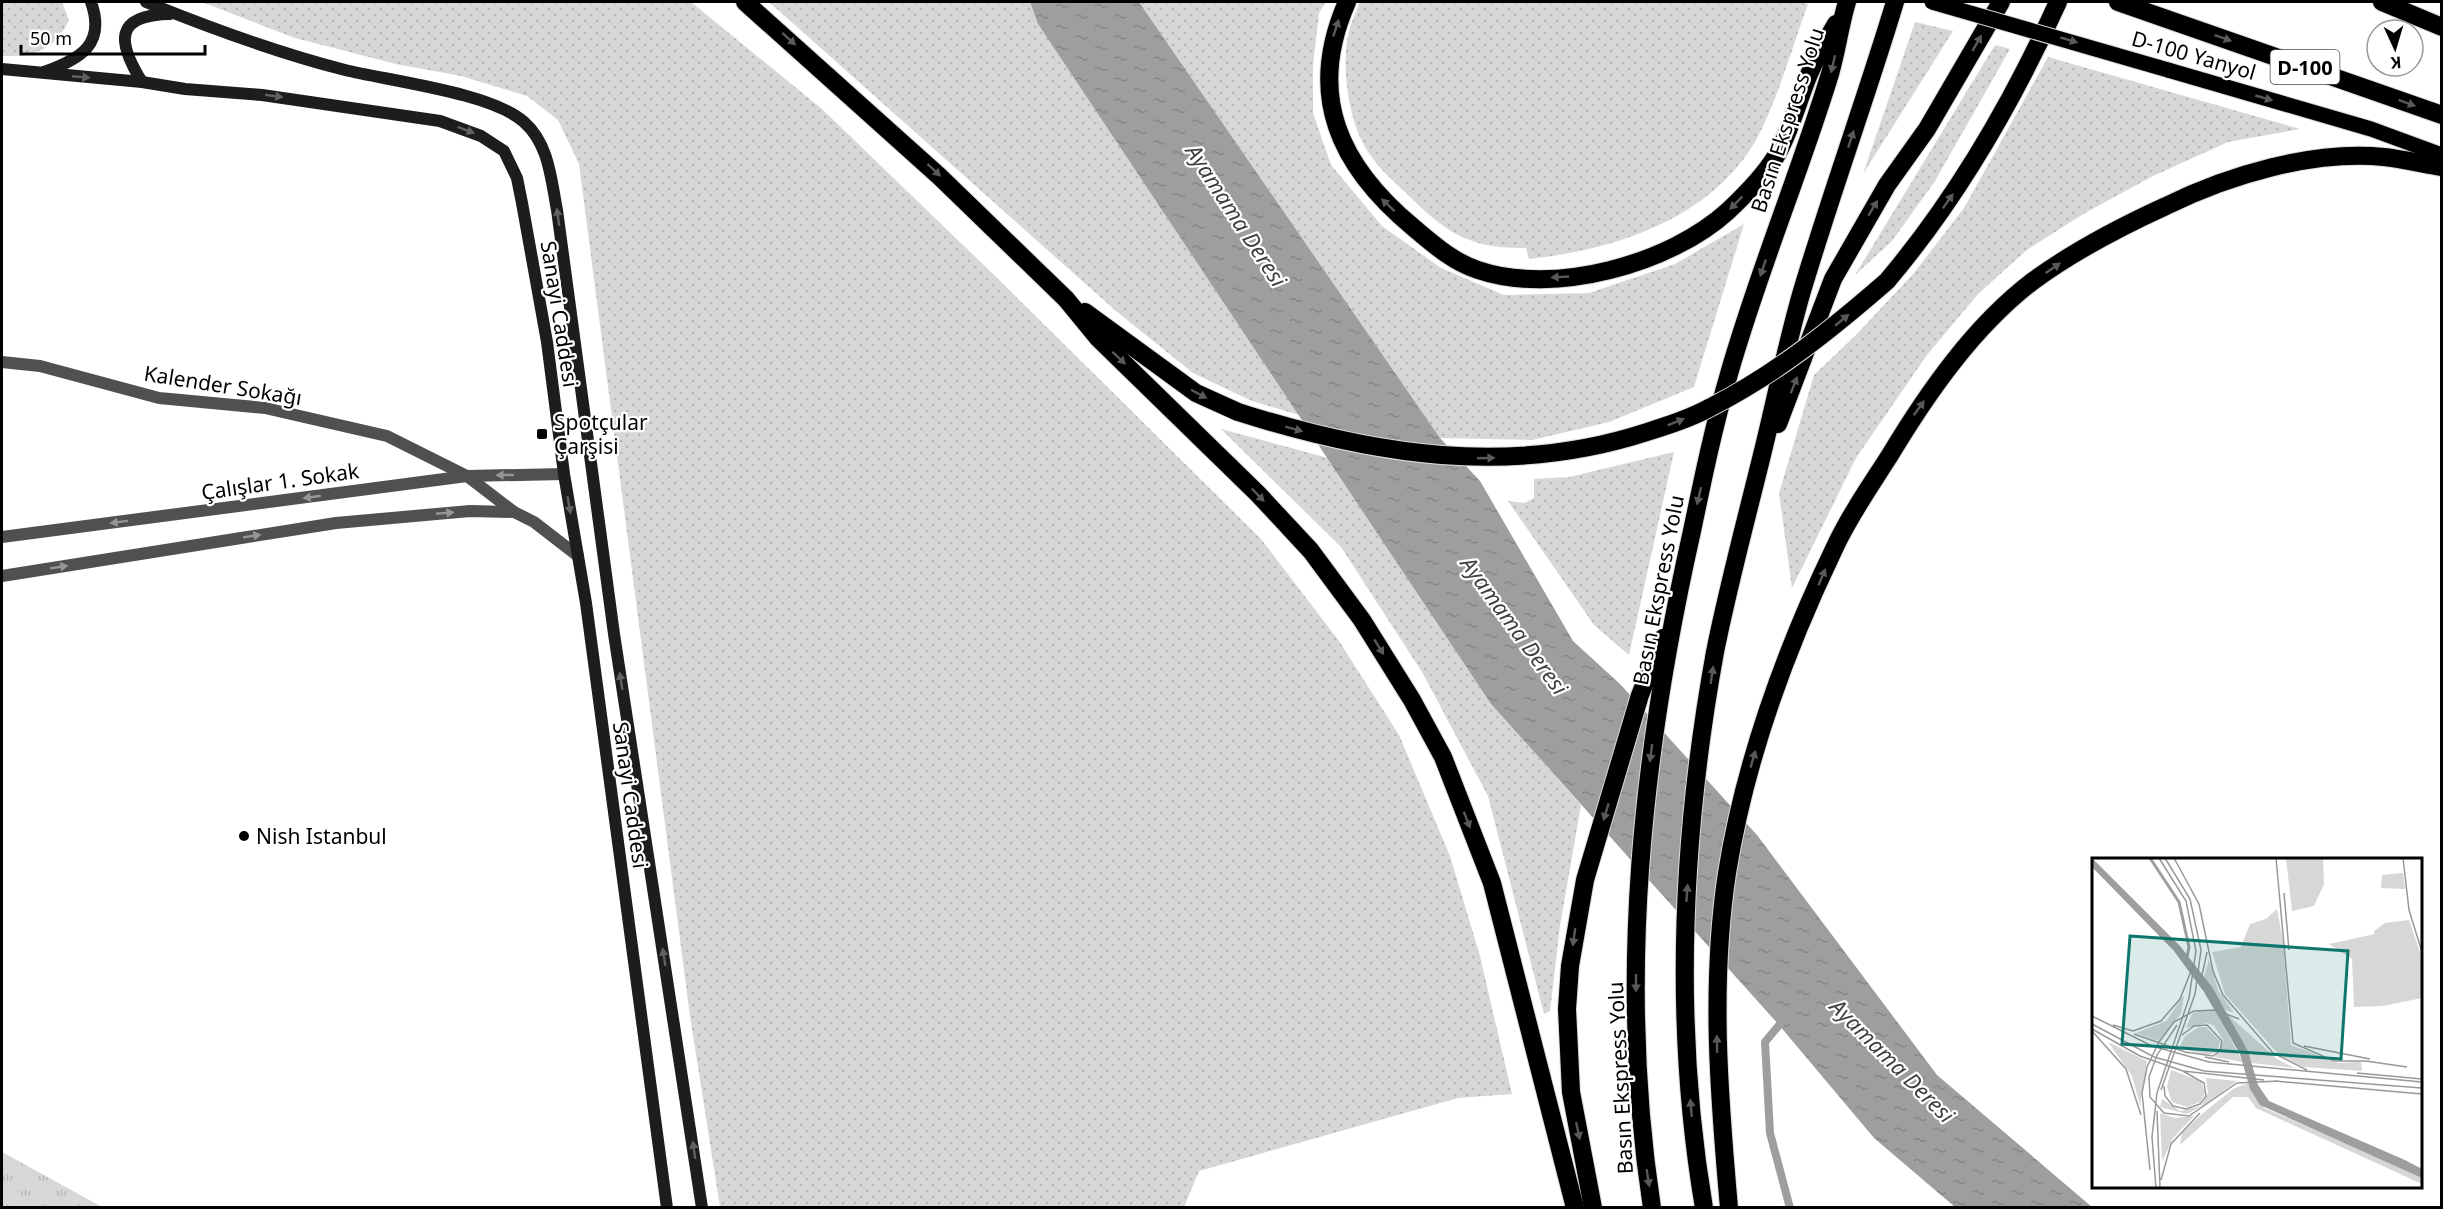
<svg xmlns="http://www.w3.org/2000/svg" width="2443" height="1209" viewBox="0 0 2443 1209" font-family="'Noto Sans',sans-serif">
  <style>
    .grass { fill: url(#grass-dots) }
    .park { fill: url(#park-tufts) }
    .water { fill: url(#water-ripples) }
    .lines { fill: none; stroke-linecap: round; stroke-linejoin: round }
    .stream { stroke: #9e9e9e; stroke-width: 8 }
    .primary-casing { stroke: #dbdbdb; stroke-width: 17 }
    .highway-casing { stroke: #dbdbdb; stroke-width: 20 }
    .street { stroke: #505050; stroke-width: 12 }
    .secondary { stroke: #1d1d1d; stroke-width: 12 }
    .primary { stroke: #000; stroke-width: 15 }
    .highway { stroke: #000; stroke-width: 18 }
    .primary-bridge-casing { stroke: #dbdbdb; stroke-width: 17; stroke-linecap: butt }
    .highway-bridge-casing { stroke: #dbdbdb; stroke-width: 20; stroke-linecap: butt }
    .primary-bridge { stroke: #000; stroke-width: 15 }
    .highway-bridge { stroke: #000; stroke-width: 18 }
    .oneway { fill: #595959 }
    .oneway2 { fill: #616161 }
    .oneway3 { fill: #969696 }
    .poi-dot { fill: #000; stroke: #fff; stroke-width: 2 }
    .labels { text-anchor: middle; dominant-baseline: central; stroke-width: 4.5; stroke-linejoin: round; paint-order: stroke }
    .shield { fill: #fff; stroke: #4c4c4c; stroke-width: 1.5 }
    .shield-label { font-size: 20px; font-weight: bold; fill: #000 }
    .street-label { font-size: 21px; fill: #000; stroke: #fff }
    .poi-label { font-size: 21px; fill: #000; stroke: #fff; text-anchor: start }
    .water-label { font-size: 22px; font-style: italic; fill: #3f3f3f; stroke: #fff }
    .inset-river { fill: none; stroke: #9e9e9e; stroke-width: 3 }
    .inset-road { fill: none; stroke: #999; stroke-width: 1.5 }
    .view { fill: #0f766e; fill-opacity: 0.15; stroke: #0f766e; stroke-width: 3 }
    .inset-edge { fill: none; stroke: #000; stroke-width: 3 }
  </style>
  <defs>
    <pattern id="grass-dots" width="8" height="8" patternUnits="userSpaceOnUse" patternTransform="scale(1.5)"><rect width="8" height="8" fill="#d7d7d7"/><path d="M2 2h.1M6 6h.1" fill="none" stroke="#b7b7b7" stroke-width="1.8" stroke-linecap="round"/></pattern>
    <pattern id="park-tufts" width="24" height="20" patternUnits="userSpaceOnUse" patternTransform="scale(1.5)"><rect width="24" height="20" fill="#d7d7d7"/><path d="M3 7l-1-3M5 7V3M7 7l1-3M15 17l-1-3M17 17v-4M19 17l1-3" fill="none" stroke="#b7b7b7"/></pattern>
    <pattern id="water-ripples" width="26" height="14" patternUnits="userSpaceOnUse" patternTransform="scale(1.5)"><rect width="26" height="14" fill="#9e9e9e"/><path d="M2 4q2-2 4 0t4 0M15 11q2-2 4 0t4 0" fill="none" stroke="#868686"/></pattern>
  </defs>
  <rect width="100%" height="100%" fill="#fff"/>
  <g class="grass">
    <path d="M2,2h60l7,18c-14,30 -35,37 -67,36z"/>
    <path d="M202,2h489l131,107 172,166 267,264 78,102 60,94 51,121 30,100 32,138 -54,4 -259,73 -15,36h-464l-30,-191 -111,-852 -21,-44 -31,-24 -66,-20 -65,-12 -101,-26z"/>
    <path d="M769,2h261l8,22 261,391 -47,-14 -59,-28 -77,-62z"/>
    <path d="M1139,2h187l-7,11 -6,52v48l18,52 51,61 59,42 63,27 85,-2 86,-29 69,-40 -50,163 -85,35 -77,18 -92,-2z"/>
    <path d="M1360,2h439l9,2c-16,44 -30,95 -52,136 -45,79 -142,110 -227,119l-3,-11c-57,1 -81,-16 -120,-55 -12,-12 -26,-23 -35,-37 -21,-27 -29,-82 -24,-115 2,-14 8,-27 13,-39z"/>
    <path d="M1915,22l38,9 -90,143z"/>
    <path d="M1995,45l15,4 -75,132 -43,60 -37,34z"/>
    <path d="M2048,57l252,72 -72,13 -75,34 -68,37 -57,36 -50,45 -51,61 -71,103 -64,130 -13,-95 35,-118 43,-41 57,-61 50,-65z"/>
    <path d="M1221,429l107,29 163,246 90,101 -21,121 -10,85 -6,3 -56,-218 -66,-124 -81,-125z"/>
    <path d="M1674,452l-45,203 -35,-30 -86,-124 17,2 9,-5v-19l35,-2z"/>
  </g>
  <path class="park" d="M2,1152l100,55h-100z"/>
  <path class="water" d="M1030,2h109l301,436 40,43 93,160 47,43 137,151 180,240 155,132h-137l-81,-69 -95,-113 -288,-321 -453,-680z"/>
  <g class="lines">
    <path class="stream" d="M1785,1018l-20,24 5,91 20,75"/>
    <g class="primary-casing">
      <path id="primary" d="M2168,70l203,59 71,26"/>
    </g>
    <g class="highway-casing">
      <g id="highway">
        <path d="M745,2l194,174 127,123 32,39 160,156 53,57 51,69 50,80 31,57 49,126 83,325"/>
        <path d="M1347,2c-41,93 -8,164 67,226 19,16 39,34 64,42 76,26 192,-6 250,-59 17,-16 36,-35 48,-55 14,-23 23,-59 34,-84 7,-17 17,-32 26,-48"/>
        <path d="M2118,2l324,113"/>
        <path d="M2382,2l60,25"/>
        <path d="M1887,281c71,-84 126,-180 171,-279"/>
        <path d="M1085,312l111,81 42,19"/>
        <path d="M1778,424l55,-145 54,-94 40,-56 74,-127"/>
        <path d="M1593,1208l-22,-116 -4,-83 3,-43 15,-86 55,-185 23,-57"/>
        <path d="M1652,1208c-35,-228 -10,-455 40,-677 11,-53 22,-106 37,-157 29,-102 70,-199 101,-300 7,-24 10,-49 17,-72"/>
        <path d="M1704,1208c-31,-183 -22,-374 11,-556 13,-65 30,-128 46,-193 14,-56 25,-113 41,-168 29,-97 64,-193 93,-289"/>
        <path d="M1729,1208c-10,-113 -19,-223 -2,-335 18,-112 58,-222 107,-324 15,-33 37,-64 56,-94 38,-63 84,-129 143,-174 41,-30 87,-54 133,-75 63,-31 147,-56 218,-49 19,2 39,7 58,10"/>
      </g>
    </g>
    <g class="street">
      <path d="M2,362l38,4 119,32 106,10 122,28 80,40 47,36"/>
      <path d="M2,537l465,-61 97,-2"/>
      <path d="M2,576l334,-53 134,-12 44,1 20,10 44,34"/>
    </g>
    <g class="secondary">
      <path d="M146,2c64,26 132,51 199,68 45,11 147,23 179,52 25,22 27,57 33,88l57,424 88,574"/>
      <path d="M2,69l140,13 43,7 77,6 178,26 41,15 23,15 13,27 5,25 25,139 17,132 22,129 81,605"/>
      <path d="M44,72c37,-13 62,-28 47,-70"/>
      <path d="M142,82c-25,-40 -28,-67 28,-68"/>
    </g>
    <use href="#primary" class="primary"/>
    <use href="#highway" class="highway"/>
    <g class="primary-bridge-casing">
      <path id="primary-bridge" d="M1932,2l236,68"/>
    </g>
    <g class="highway-bridge-casing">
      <path id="highway-bridge" d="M1238,412c135,43 271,65 409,20 22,-7 44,-14 64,-25 65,-33 121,-78 176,-126"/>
    </g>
    <use href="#primary-bridge" class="primary-bridge"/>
    <use href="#highway-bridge" class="highway-bridge"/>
  </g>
  <defs><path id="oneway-solid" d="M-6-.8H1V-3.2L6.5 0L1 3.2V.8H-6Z" transform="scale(1.5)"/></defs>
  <g class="oneway">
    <use href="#oneway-solid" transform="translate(1336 28) rotate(-72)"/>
    <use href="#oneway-solid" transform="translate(2223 38) rotate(19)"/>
    <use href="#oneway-solid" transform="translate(789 39) rotate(42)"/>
    <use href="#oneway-solid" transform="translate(2069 40) rotate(16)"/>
    <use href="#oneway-solid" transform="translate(1977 43) rotate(-60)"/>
    <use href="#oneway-solid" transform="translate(1833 64) rotate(103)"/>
    <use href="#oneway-solid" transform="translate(2264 98) rotate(16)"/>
    <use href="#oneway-solid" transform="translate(2407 103) rotate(20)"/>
    <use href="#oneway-solid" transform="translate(1851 139) rotate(-72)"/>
    <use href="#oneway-solid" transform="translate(934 170) rotate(43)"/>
    <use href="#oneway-solid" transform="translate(1948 201) rotate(-55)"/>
    <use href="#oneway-solid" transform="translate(1736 203) rotate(134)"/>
    <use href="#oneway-solid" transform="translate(1388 205) rotate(-137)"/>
    <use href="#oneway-solid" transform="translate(1873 208) rotate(-59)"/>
    <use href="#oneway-solid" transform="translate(1763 268) rotate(109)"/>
    <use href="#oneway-solid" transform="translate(2053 268) rotate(-34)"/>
    <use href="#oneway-solid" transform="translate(1560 277) rotate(177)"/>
    <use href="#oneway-solid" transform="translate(1842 320) rotate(-40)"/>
    <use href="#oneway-solid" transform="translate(1119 358) rotate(43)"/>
    <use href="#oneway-solid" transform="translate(1794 385) rotate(-68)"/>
    <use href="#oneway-solid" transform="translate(1199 394) rotate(28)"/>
    <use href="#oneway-solid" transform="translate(1919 408) rotate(-54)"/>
    <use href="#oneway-solid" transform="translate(1676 422) rotate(-22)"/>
    <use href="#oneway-solid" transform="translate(1294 429) rotate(15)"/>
    <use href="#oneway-solid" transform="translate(1486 458) rotate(-2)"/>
    <use href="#oneway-solid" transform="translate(1258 495) rotate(46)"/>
    <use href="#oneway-solid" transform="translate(1699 496) rotate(103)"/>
    <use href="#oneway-solid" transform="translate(1822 577) rotate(-67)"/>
    <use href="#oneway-solid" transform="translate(1379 647) rotate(58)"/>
    <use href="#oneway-solid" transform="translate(1712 675) rotate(-81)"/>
    <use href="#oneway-solid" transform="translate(1651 753) rotate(98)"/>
    <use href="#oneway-solid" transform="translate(1753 759) rotate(-74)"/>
    <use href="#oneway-solid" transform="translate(1606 812) rotate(107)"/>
    <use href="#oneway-solid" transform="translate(1467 820) rotate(69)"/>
    <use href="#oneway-solid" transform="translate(1687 893) rotate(-86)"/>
    <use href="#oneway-solid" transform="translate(1574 937) rotate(98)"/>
    <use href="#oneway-solid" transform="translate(1636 983) rotate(90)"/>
    <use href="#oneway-solid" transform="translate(1717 1044) rotate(-91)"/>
    <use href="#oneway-solid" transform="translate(1691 1108) rotate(-95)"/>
    <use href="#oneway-solid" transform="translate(1578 1131) rotate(78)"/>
    <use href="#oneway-solid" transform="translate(1648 1178) rotate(81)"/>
  </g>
  <g class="oneway2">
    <use href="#oneway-solid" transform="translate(81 77) rotate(5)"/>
    <use href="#oneway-solid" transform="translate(274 96) rotate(8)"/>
    <use href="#oneway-solid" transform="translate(466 130) rotate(21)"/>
    <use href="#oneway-solid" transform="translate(558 217) rotate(-98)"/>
    <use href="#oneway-solid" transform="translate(569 505) rotate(80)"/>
    <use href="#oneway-solid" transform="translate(621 681) rotate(-99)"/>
    <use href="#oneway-solid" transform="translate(664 957) rotate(-99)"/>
    <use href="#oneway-solid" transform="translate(694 1150) rotate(-98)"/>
  </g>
  <g class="oneway3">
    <use href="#oneway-solid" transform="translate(505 475) rotate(179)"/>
    <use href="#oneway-solid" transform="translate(312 497) rotate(172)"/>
    <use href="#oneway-solid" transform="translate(445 513) rotate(-5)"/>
    <use href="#oneway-solid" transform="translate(119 522) rotate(173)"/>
    <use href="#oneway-solid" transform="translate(252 536) rotate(-9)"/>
    <use href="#oneway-solid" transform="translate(59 567) rotate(-9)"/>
  </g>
  <g class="poi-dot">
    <rect x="536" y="428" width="12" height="12" rx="3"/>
    <circle cx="244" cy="836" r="6"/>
  </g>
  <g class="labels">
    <rect class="shield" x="2270.5" y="50" width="69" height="34" rx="4.5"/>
    <g class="shield-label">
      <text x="2305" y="67">D-100</text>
    </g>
    <g class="street-label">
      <text transform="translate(2194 55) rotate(16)">D-100 Yanyol</text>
      <text transform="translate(1787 120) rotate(-72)">Basın Ekspress Yolu</text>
      <text transform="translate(560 314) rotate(81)">Sanayi Caddesi</text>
      <text transform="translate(223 385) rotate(9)">Kalender Sokağı</text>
      <text transform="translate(280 481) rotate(-8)">Çalışlar 1. Sokak</text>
      <text transform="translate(1658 590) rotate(-79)">Basın Ekspress Yolu</text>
      <text transform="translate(631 795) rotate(82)">Sanayi Caddesi</text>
      <text transform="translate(1620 1078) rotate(-93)">Basın Ekspress Yolu</text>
    </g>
    <g class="poi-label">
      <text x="554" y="422">Spotçular<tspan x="554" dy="24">Çarşisi</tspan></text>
      <text x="256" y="836">Nish Istanbul</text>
    </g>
    <g class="water-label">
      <text transform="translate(1237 215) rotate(57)">Ayamama Deresi</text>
      <text transform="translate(1515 625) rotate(54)">Ayamama Deresi</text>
      <text transform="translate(1893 1060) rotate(45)">Ayamama Deresi</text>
    </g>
  </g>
  <g transform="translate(2092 858)">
    <rect width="330" height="330" fill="#fff"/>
    <path d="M185,51l6,32 8,104 47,18 23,-1 1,9 -58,-4 -24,-11 -55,-62 -13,-42 29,-5 9,-23 16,-5zM117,101l9,31 16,23 -9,-3 -21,-33zM92,137l-3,19 -23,27 -22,-8 30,-12zM107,153h16l28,51 -28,-5 9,-16 -10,-15 -6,-3 -22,5 6,-14zM135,156l50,45 17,9 -42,-5zM107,169h7l14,14 -3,12 -11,2 -27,-7 6,-12zM16,184l39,19 -7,44 -8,-29zM79,212l30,11 4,12 -5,9 -13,5 -15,-5 -5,-15zM114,220l31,3 -30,22 -20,11 -27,-7 2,-8 18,12 21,-5 7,-13zM156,225l16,25 137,59 21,11v6l-166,-76 -8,-11h-15l-53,48 2,-12 20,-19 31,-25zM68,255l14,5 20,-2 -21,22 -11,24z" fill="#d7d7d7"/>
    <path d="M317,62l13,38v40l-39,8 -9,-75 11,-8z" fill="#d7d7d7"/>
    <path d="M311,15l2,16 -24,-1 1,-13zM283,76l8,72 -29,1 -2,-48 -23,-15z" fill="#d7d7d7"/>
    <path d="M194,0h37l1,26 -10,22 -22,5zM270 113a9 9 0 1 1 18 0a9 9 0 1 1-18 0Z" fill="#d7d7d7"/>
    <path d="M0,0l88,88 32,41 36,64 10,34 11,16 136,59 17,9v9l-162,-73 -10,-16 -10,-35 -36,-62 -30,-41 -82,-84z" fill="#9e9e9e"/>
    <path class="inset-river" d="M58,0l29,44 10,45 -2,10"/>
    <path class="inset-road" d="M82,0l25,46 14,67 10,24 50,58 34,17M184,0l17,185 41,18h32l41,6M311,0l6,52 13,42M192,35l5,57M109,122l6,-28M0,158l60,30 57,16 213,20M0,166l62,33 50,14 218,17M21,167l20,6 28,-10 19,-22 13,-33M85,167l-20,30 -8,22 1,20 14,16 25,3 48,-33 42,-2M0,171l48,27 43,15 81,9M0,173l34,38 15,46M42,176l54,19M90,177l12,-9 13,-1 15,16 -2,10 -7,5 -28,-4M212,188l66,13M113,199l24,5M265,215l65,6M183,223l147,13M72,228l1,10 8,10 13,3 14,-5 6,-8 -2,-13 -21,-12M69,232l34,-96 6,-44 -11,-51 -25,-41M65,253l3,77M58,312l-8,-77 5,-26 12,-25 15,-20 20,-11 22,-1 23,9M69,322l10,-36 29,-31M64,330l-4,-51 5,-44 32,-95 7,-47 -10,-50 -27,-43"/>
    <path class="view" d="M38,78l218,15 -7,108 -219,-15z"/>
    <rect width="330" height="330" class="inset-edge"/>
  </g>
  <rect width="2443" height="1209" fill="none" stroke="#000000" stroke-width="6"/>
  <g transform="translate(2395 48) rotate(176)"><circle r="28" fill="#ffffff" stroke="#999999" stroke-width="1.5"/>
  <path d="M0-4.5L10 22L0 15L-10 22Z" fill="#000000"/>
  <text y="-9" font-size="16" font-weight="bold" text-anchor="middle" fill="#000000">K</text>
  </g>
  <path d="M21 45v9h184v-9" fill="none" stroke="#000000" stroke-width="3"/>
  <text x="30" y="45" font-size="18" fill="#000000" stroke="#ffffff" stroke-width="4.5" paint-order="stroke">50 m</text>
</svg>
